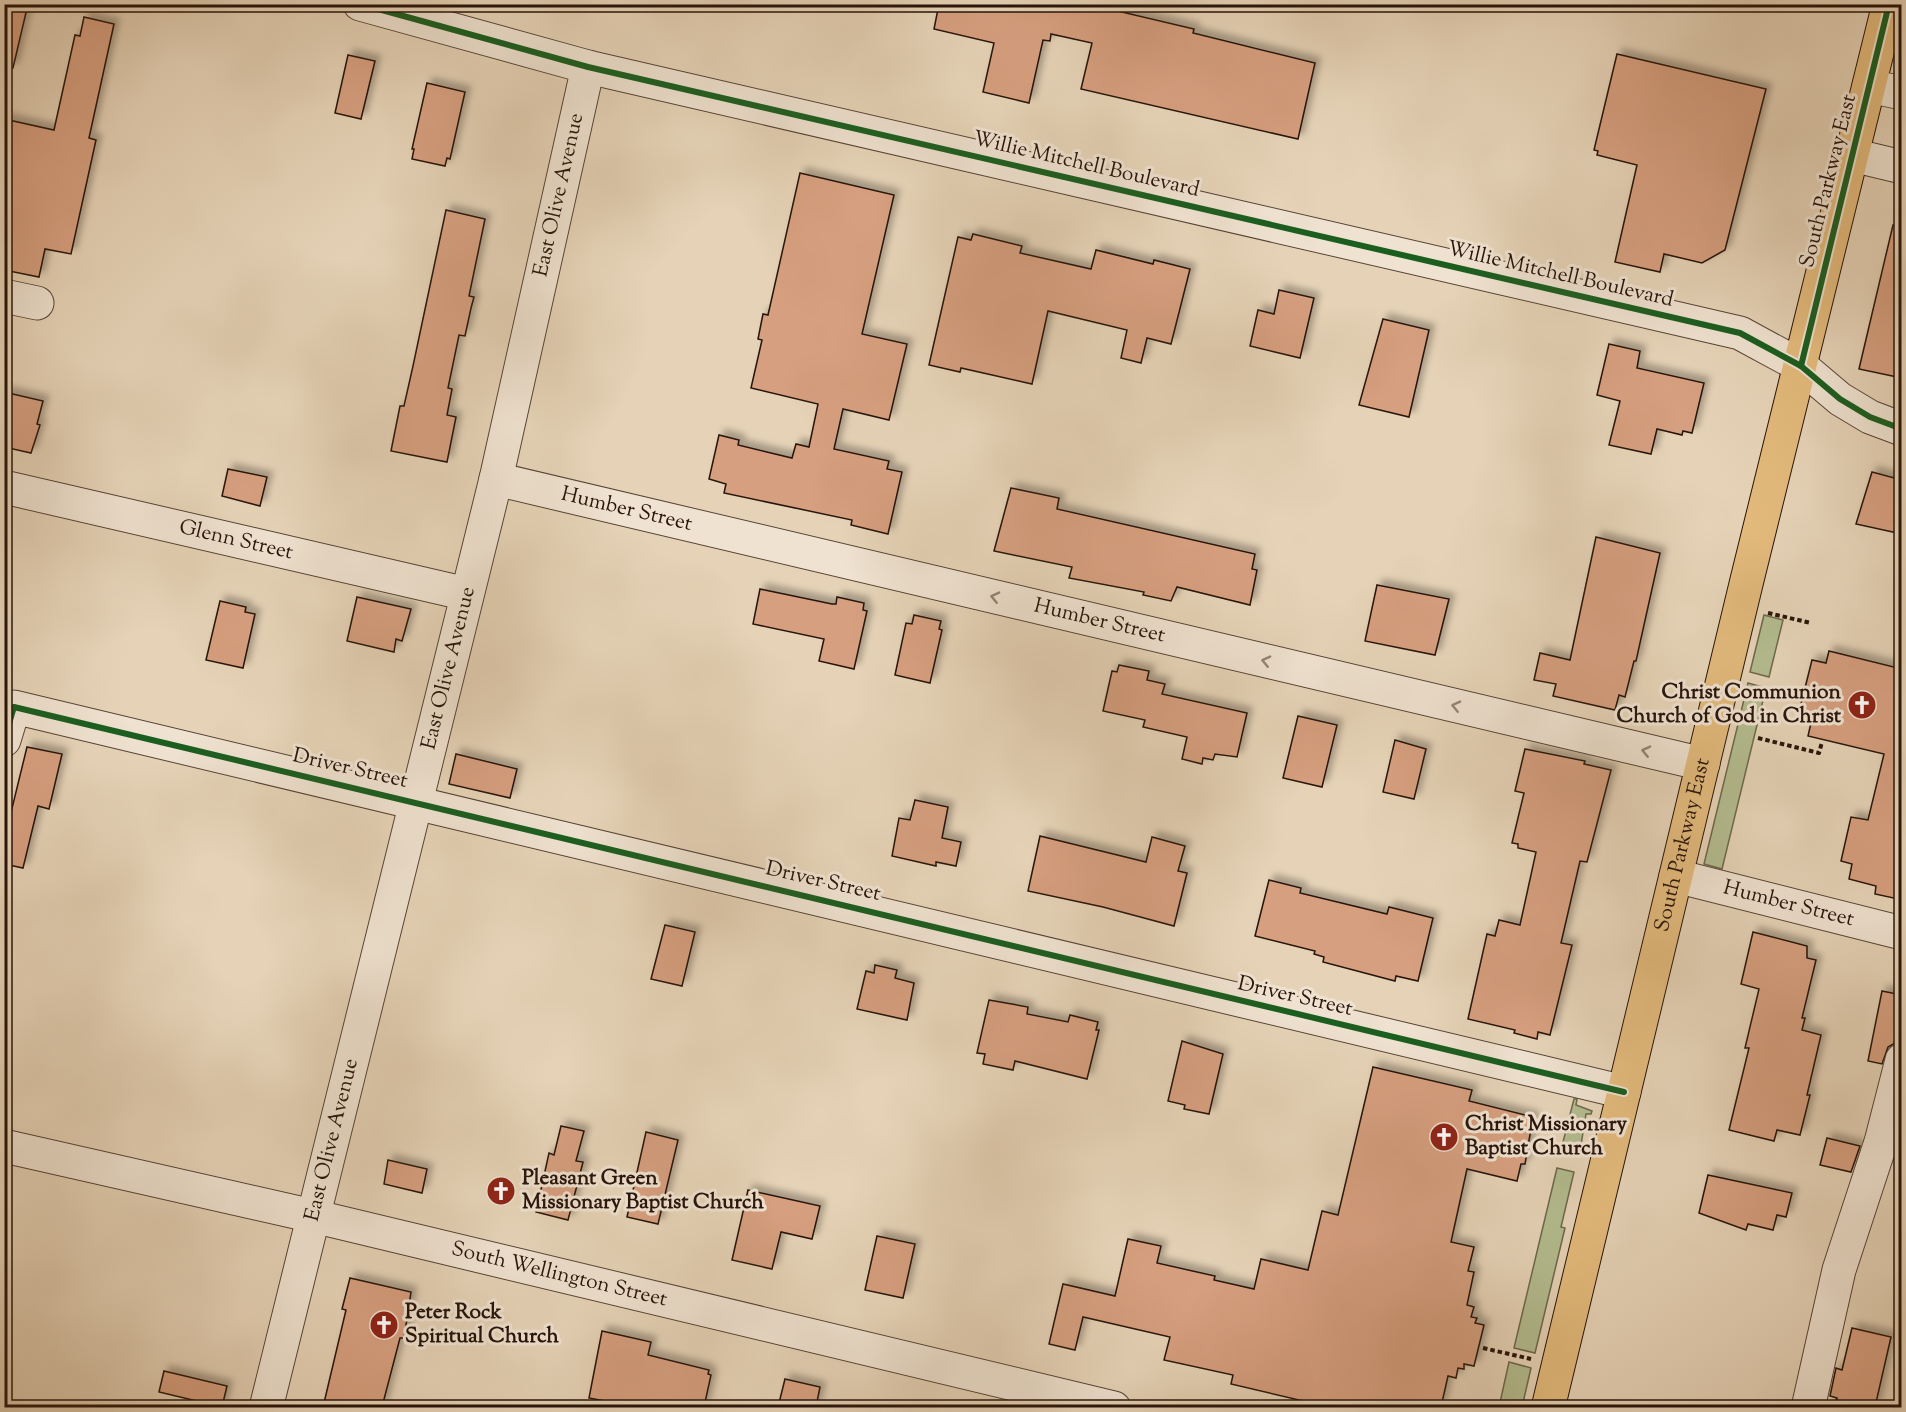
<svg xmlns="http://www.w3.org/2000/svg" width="1906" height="1412" viewBox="0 0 1906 1412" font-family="'Sorts Mill Goudy',serif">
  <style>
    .green { fill: #b3bc8f; stroke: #6d684c; stroke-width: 1.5 }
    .building { fill: #d69f7f; stroke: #27140a; stroke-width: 1.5; filter: url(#shadow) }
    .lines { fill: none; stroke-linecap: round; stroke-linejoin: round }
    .minor-casing { stroke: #574435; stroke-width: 35 }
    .major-casing { stroke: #27140a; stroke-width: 35 }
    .path { stroke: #27140a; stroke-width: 4; stroke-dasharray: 4.5 3; stroke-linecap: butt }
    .minor { stroke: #efe2d0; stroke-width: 33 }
    .major { stroke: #e3ba7c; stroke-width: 33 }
    .cycleway-casing { stroke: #efe2d0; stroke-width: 10 }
    .cycleway { stroke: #1b5e20; stroke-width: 6 }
    .oneway { stroke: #958577 }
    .labels { text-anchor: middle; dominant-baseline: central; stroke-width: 6; stroke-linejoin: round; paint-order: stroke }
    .street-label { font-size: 21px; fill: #27140a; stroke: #efe2d0 }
    .poi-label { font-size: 21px; font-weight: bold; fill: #27140a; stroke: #efe2d0; text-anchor: start }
  </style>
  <defs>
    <filter id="shadow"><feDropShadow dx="5.5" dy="-5.5" stdDeviation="3" flood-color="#0004"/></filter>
  </defs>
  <rect width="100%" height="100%" fill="#e6d3b7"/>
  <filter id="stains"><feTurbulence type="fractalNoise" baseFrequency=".00333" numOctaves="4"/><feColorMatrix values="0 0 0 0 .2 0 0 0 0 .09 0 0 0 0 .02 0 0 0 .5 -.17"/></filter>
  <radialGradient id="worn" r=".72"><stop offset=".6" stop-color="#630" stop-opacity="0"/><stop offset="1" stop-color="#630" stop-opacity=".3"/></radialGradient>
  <g class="green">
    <path d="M1764,615l19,5 -14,57 -19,-5z"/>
    <path d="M1748,683l18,5 -44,181 -18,-5z"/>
    <path d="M1574,1099h3l-1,6 16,6 -1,3h-5l-6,37 -18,-5z"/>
    <path d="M1557,1168l17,4 -13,55 4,1 -30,125 -21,-5z"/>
    <path d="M1509,1362l22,6 -9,39h-23z"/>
  </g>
  <g class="building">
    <path d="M4,4h24l-15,64 -9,-1z"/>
    <path d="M939,4h149l106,25 -1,4 122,30 -17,76 -217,-50 11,-46 -41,-9 -1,7 -7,-1 -14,63 -46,-11 11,-49 -60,-14z"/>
    <path d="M84,17l30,7 -25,114 7,2 -25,114 -26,-5 -6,28 -35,-7v-151l50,11 21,-95 5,1z"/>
    <path d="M1617,54l149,35 -41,161 -23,13 -38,-9 -4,18 -45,-10 22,-97 -40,-10 1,-4 -4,-1z"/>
    <path d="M348,55l27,6 -14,58 -26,-6z"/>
    <path d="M427,83l38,9 -15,67 -3,-1 -2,8 -33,-7 2,-10h-2z"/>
    <path d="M800,173l94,22 -32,139 45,10 -18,76 -46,-11 -9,40 55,12 -2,8 15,3 -14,62 -37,-9 1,-5 -128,-27 2,-9 -17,-5 10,-44 20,5 -1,5 54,13 4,-14 13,3 9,-43 -67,-16 11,-48 -4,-1 5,-25 5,1z"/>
    <path d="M446,210l39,9 -16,77 5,1 -3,11 -6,28 -6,-1 -11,53 4,1 -5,26 9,2 -9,45 -56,-11 9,-45h4l9,-40z"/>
    <path d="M1893,225l9,1v152l-43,-9z"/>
    <path d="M973,234l49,12 -2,7 71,16 5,-19 57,14 1,-4 36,9 -19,75 -24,-6 -6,25 -20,-5 6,-28 -79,-19 -16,73 -71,-16 -1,4 -31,-7 29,-128 13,3z"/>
    <path d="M1279,290l35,8 -14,60 -50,-12 8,-36 16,4z"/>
    <path d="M1383,319l46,11 -20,87 -50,-12z"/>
    <path d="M1609,344l31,7 -3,17 67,15 -12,50 -9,-2 -1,4 -25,-6 -6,25 -42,-9 11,-44 -23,-6z"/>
    <path d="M4,392l39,9 -6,23 3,1 -9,28 -27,-6z"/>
    <path d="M228,469l39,8 -7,29 -38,-10z"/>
    <path d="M1872,472l30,8v54l-46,-10z"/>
    <path d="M1011,488l48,10 -2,11 198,45 -3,15 5,1 -7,35 -73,-18 -6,14 -28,-6 1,-3 -75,-14 3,-11 -78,-16z"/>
    <path d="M1596,537l64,16 -24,108h-2l-9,36 -6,-2 -4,15 -62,-14 3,-12 -22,-4 6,-27 30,7z"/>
    <path d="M1377,585l72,14 -14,56 -70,-14z"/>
    <path d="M760,589l72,15h4l1,-7 27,6 -1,7 4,1 -13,58 -35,-8 5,-22 -71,-15z"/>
    <path d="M357,597l54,12 -9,32 -6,-2 -2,13 -47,-11z"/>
    <path d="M220,601l26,6 -1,5 10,2 -12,54 -37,-8z"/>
    <path d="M914,615l27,6 -2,8 3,1 -12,53 -35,-8 11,-52 6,1z"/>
    <path d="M1829,651l73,18v219l-4,11 -23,-5 1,-8 -27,-7 3,-15 -11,-3 10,-44 17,3 16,-66 -76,-18 3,-13 -14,-3 15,-60 14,3z"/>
    <path d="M1119,665l30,6 -2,9 18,4 -3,10 85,19 -10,44 -22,-3 -2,6 -10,-2 -1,6 -20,-5 5,-22 -44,-10 2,-7 -42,-9 9,-40 5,1z"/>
    <path d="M1298,716l39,9 -15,62 -39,-9z"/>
    <path d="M1395,740l31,9 -12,50 -31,-7z"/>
    <path d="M27,747l35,7 -13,55 -11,-3 -15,62 -19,-4v-23z"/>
    <path d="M1525,749l60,12 -1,3 27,6 -24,92 -7,-1 -19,82 11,2 -22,90 -12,-3 -1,7 -23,-6 1,-3 -47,-11 19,-85 8,2 4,-16 21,5 16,-73 -18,-4v-4l-6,-1 12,-50 -9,-2z"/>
    <path d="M456,754l61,15 -7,29 -61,-14z"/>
    <path d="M915,800l33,7 -6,31 19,4 -5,24 -20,-4v4l-44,-10 7,-38 11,2z"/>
    <path d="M1040,836l106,26 6,-25 33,9 -7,25 9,2 -13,53 -71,-19 -75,-16z"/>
    <path d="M1269,880l32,8 -1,5 87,21 2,-7 44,11 -15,63 -22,-5 -1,5 -72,-19 1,-5 -10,-3 1,-3 -60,-15z"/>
    <path d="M665,925l30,7 -13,54 -31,-7z"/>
    <path d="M1753,932l54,14v12l9,2 -14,58h3l-3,12 19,5 -14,60h3l-10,40 -23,-5 -3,11 -45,-11 20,-82h-4l14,-59 -18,-5z"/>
    <path d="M875,965l22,5 -2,8 19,5 -7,37 -50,-11 9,-38 8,2z"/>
    <path d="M1882,991l20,4v42h-4l-1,5 -9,5 -6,17 -14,-3z"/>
    <path d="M989,1000l39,7 -1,7 41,8 2,-7 28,7 -2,8h3l-12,49 -72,-18 -2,9 -30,-6 2,-10 -8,-1z"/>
    <path d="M1182,1041l41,13 -14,60 -25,-5 1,-4 -17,-4z"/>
    <path d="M1373,1067l99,23 -3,11 64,16 -8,47h-4l-4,17 -50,-12 -16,73 23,5 -6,24 6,1 -7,33 7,2 -3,10 6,1 -2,5 9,2 -10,41 -10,-2v5l-6,-1 -2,10 -8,-2 -7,31h-112l-98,-23 2,-9 -69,-15 6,-23 -87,-20 -8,33 -26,-6 14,-60 52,12 13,-57 33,7 -4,17 58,13 -1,4 40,9 7,-30 47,11 14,-59 16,4z"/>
    <path d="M561,1126l23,5 -8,30 7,1 -15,58 -32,-8 13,-59 5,2z"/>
    <path d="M646,1132l32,8 -20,84 -31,-7z"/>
    <path d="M1827,1138l33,8 -9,26 -31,-7z"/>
    <path d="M388,1160l39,9 -5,24 -38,-9z"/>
    <path d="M1708,1175l84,18 -6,24 -9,-2 -4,15 -25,-6 -2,6 -47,-17z"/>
    <path d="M748,1190l72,16 -8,33 -31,-7 -9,37 -40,-9z"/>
    <path d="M877,1236l38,8 -12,54 -38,-8z"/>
    <path d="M350,1278l61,14 -7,46h-4l-18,69h-38l-20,-4 22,-93 -4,-1z"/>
    <path d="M1852,1328l39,9 -16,70 -39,-7 1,-2 -7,-2 6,-28 6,2z"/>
    <path d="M602,1331l49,11 -3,13 61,15 -1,4 3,1 -7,32h-68l-47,-9z"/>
    <path d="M164,1371l63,15 -5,21 -63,-15z"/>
    <path d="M785,1379l35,8 -4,20h-38z"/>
  </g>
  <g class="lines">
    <g class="minor-casing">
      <g id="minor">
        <path d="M360,4l228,63 1152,266 61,33 39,33 30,18 32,12"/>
        <path d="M1869,86l33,7"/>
        <path d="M1852,155l50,12"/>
        <path d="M4,296l33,7"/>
        <path id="s1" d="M496,479l1207,285"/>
        <path id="s2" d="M4,487l463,107"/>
        <path d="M4,740l10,-33 1610,385"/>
        <path id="s3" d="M1676,876l226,57"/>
        <path id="s4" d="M4,1146l309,70 801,192"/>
        <path id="s5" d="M266,1408l230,-929 92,-412"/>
        <path d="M1808,1408l31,-138 42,-128 21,-82"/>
      </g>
    </g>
    <g class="major-casing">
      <g id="major">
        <path id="s6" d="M1548,1408l198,-824 143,-580"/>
      </g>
    </g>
    <g class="path">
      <path d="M1768,613l43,10"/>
      <path d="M1758,738l61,15 3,-11"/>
      <path d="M1483,1348l48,11"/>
    </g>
    <use href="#minor" class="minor"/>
    <use href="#major" class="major"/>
    <g class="cycleway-casing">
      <g id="cycleway">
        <path d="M360,4l228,63 1152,266 61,33 39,33 30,18 32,12"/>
        <path d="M1801,366l88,-362"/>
        <path d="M4,740l10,-33 1610,385"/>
      </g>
    </g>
    <use href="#cycleway" class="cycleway"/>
  </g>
  <defs><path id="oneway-chevron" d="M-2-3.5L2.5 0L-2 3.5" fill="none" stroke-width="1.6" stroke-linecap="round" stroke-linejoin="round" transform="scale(1.5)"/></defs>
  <g class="oneway">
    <use href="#oneway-chevron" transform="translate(995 597) rotate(-167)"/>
    <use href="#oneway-chevron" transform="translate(1266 661) rotate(-167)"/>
    <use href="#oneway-chevron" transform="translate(1456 706) rotate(-167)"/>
    <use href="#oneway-chevron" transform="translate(1646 751) rotate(-167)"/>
  </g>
  <defs>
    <g id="church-disc" transform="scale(1.5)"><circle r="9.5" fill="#8f2418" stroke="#efe2d0"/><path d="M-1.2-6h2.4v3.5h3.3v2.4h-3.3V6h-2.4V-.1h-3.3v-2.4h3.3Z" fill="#fff"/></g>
  </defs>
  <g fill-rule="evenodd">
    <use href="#church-disc" x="1862" y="705"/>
    <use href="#church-disc" x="1444" y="1137"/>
    <use href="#church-disc" x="501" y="1191"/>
    <use href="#church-disc" x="384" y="1325"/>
  </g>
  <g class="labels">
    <g class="street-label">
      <text transform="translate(1086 165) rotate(13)">Willie Mitchell Boulevard</text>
      <text transform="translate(1829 181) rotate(-76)">South Parkway East</text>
      <text stroke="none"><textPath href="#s5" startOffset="1248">East Olive Avenue</textPath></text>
      <text transform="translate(1560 275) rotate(13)">Willie Mitchell Boulevard</text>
      <text stroke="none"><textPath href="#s1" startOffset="134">Humber Street</textPath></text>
      <text stroke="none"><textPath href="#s2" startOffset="238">Glenn Street</textPath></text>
      <text stroke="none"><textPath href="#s1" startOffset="620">Humber Street</textPath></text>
      <text stroke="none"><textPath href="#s5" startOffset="762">East Olive Avenue</textPath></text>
      <text transform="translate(350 769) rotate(13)">Driver Street</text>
      <text stroke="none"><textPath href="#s6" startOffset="579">South Parkway East</textPath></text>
      <text transform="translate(823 882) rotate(13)">Driver Street</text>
      <text stroke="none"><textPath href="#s3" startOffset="116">Humber Street</textPath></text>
      <text transform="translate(1295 997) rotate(13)">Driver Street</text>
      <text stroke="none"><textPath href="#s5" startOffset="276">East Olive Avenue</textPath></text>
      <text stroke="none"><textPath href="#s4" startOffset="570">South Wellington Street</textPath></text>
    </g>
    <g class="poi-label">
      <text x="1841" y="693" text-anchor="end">Christ Communion<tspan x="1841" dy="24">Church of God in Christ</tspan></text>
      <text x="1465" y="1125">Christ Missionary<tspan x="1465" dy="24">Baptist Church</tspan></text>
      <text x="522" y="1179">Pleasant Green<tspan x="522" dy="24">Missionary Baptist Church</tspan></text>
      <text x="405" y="1313">Peter Rock<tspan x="405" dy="24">Spiritual Church</tspan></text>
    </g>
  </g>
  <rect width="1906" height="1412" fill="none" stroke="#e6d3b7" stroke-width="24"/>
  <rect x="6" y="6" width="1894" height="1400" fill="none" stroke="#27140a" stroke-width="3"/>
  <rect x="12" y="12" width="1882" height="1388" fill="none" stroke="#27140a" stroke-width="1.5"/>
  <rect width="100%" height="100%" filter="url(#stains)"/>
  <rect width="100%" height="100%" fill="url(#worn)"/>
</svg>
